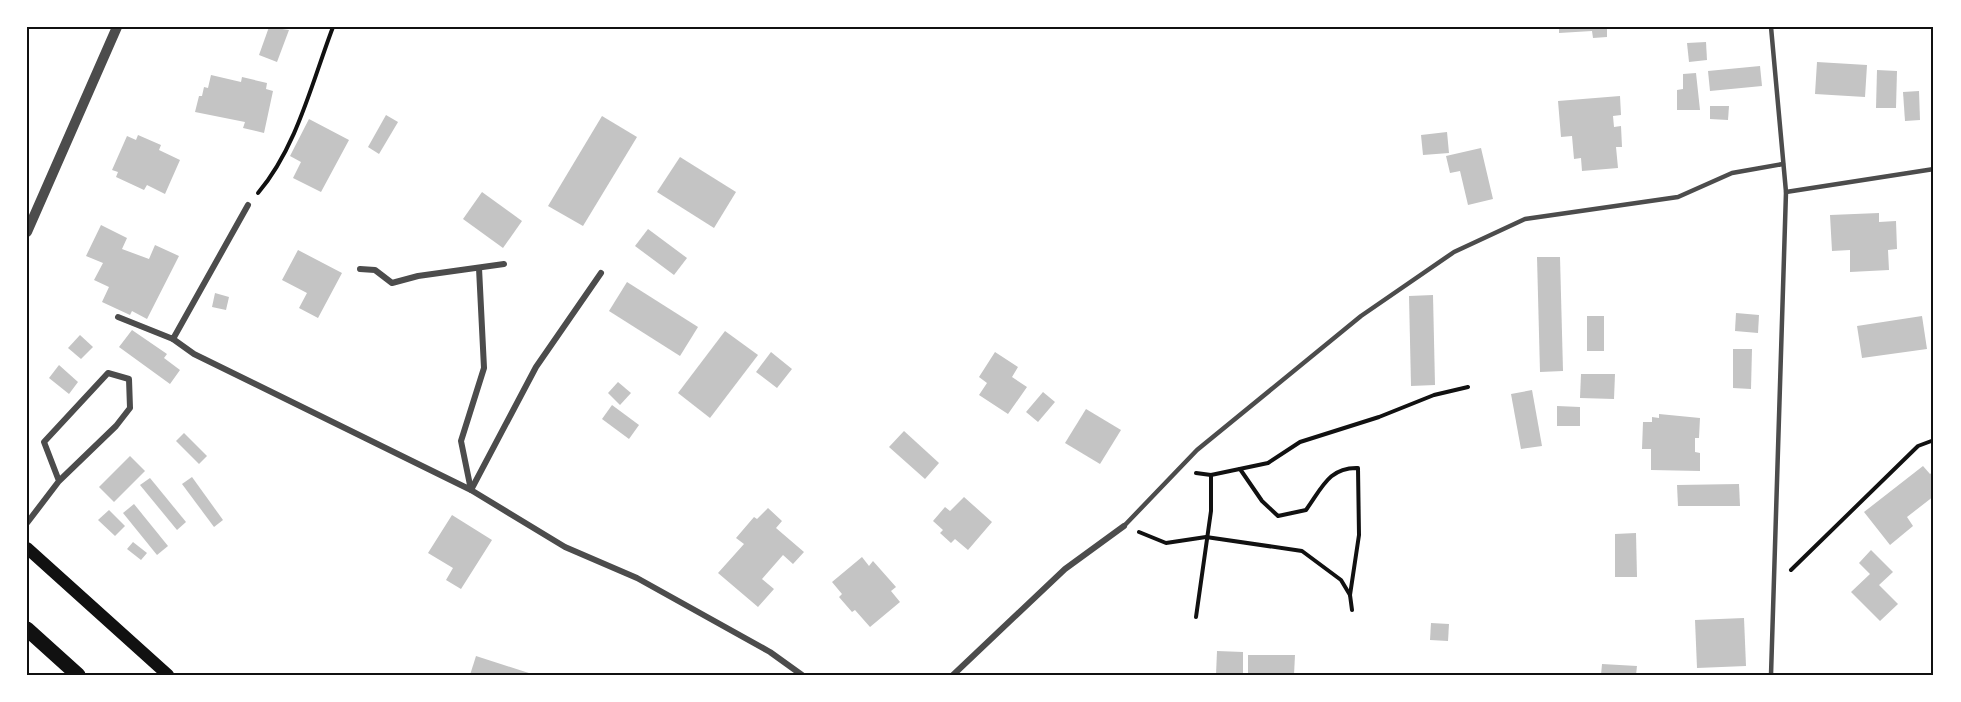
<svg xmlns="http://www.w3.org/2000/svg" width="1961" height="702" viewBox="0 0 1961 702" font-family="'DejaVu Sans',sans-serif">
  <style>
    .building { fill: #c4c4c4 }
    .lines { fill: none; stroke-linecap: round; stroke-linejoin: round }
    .path { stroke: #111; stroke-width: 4 }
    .service { stroke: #4c4c4c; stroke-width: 4.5 }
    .minor { stroke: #4c4c4c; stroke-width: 6 }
    .tertiary { stroke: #4c4c4c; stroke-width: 10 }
    .secondary { stroke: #111; stroke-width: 12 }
    .primary { stroke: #111; stroke-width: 15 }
    .neatline { fill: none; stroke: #111; stroke-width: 2 }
  </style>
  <rect width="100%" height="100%" fill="#fff"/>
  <g class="building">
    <path d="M269,27l20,3 -12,32 -18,-7z"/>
    <path d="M1559,27h48v10l-14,1 -1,-7 -33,2z"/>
    <path d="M1706,42l1,18 -18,2 -2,-19z"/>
    <path d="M1817,62l50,3 -2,32 -50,-3z"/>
    <path d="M1760,66l2,20 -52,5 -2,-20z"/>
    <path d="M1877,70l20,1 -1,37h-20z"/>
    <path d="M1696,73l4,37h-23v-20l6,-1v-15z"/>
    <path d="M211,75l30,7 1,-5 25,6 -1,6 7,2 -9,42 -21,-5 2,-6 -50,-10 4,-16h3l2,-9 4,1z"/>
    <path d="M1919,91l1,29 -15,1 -2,-29z"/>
    <path d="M1620,96l1,19 -8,1 1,11 7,-1 1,21h-6l2,21 -36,3 -1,-13 -7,1 -2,-23 -11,1 -3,-36z"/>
    <path d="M1710,106h19l-1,14 -18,-1z"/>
    <path d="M386,115l12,7 -19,32 -11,-7z"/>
    <path d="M602,116l35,21 -54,89 -35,-20z"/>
    <path d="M309,119l40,21 -28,52 -28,-14 8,-16 -11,-6z"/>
    <path d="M1447,132l2,21 -26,2 -2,-20z"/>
    <path d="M138,135l23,10 -2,5 21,10 -15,34 -18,-9 -3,5 -28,-13 2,-5 -6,-2 15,-34 9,4z"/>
    <path d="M1481,148l12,51 -25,6 -8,-34 -10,2 -4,-17z"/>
    <path d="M680,157l56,35 -22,36 -57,-36z"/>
    <path d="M482,192l40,29 -19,27 -40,-29z"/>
    <path d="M1879,213v9l17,-1 1,28 -9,1 1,20 -39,2v-22l-18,1 -2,-36z"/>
    <path d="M101,225l26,13 -5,11 27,10 6,-14 24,11 -32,63 -15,-8 -2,4 -28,-13 7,-15 -15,-7 9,-17 -17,-7z"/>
    <path d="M648,229l39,29 -13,17 -39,-29z"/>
    <path d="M298,250l44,23 -24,45 -19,-10 8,-15 -25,-13z"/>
    <path d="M1537,257h23l3,114 -23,1z"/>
    <path d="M627,282l71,45 -18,29 -71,-45z"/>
    <path d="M215,293l14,4 -3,13 -14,-3z"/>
    <path d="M1433,295l2,90 -24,1 -2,-90z"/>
    <path d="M1736,313l23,2 -1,18 -23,-2z"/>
    <rect x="1587" y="316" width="17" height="35"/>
    <path d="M1922,316l5,33 -65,9 -5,-32z"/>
    <path d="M132,330l35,24 -3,4 16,12 -10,14 -51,-37z"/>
    <path d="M725,331l33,24 -48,63 -32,-25z"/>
    <path d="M80,335l13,12 -12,12 -13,-11z"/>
    <path d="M1733,349h19l-1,40 -18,-1z"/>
    <path d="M771,352l21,17 -15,19 -21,-16z"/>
    <path d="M995,352l23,15 -6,10 15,10 -19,27 -29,-19 8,-12 -8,-6z"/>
    <path d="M59,365l19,17 -9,12 -20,-16z"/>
    <path d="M1581,374h34l-1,25 -34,-1z"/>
    <path d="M618,382l13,11 -11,12 -12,-12z"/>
    <path d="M1532,390l10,56 -21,3 -10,-55z"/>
    <path d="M1043,392l12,10 -17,20 -12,-10z"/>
    <path d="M612,405l27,20 -10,14 -27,-20z"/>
    <path d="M1557,406l23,1v19h-23z"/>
    <path d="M1086,409l35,21 -21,34 -35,-21z"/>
    <path d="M1659,414l41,4 -1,20h-4v14l5,1v18l-49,-1v-21h-9l1,-27h9v-5l7,1z"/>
    <path d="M904,431l35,32 -14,16 -36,-32z"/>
    <path d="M184,433l23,23 -8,8 -23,-23z"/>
    <path d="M130,456l15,15 -31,31 -15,-15z"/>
    <path d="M1923,466l7,8 4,-3v25l-27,21 6,9 -23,19 -26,-33z"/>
    <path d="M192,477l31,43 -9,7 -32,-43z"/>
    <path d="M150,478l36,44 -9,8 -37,-45z"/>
    <path d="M1739,484l1,22h-62l-1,-21z"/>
    <path d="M964,497l28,25 -24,28 -13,-11 -4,4 -11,-10 3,-3 -10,-9 12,-14 5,4z"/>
    <path d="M134,504l34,42 -11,9 -34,-42z"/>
    <path d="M768,508l14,13 -6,7 28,24 -11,12 -10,-9 -21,24 12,10 -16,18 -40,-34 26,-29 -8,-6 18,-21 3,2z"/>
    <path d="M109,510l16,16 -10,10 -17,-16z"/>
    <path d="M452,515l40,25 -31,49 -15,-9 7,-12 -25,-15z"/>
    <path d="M1636,533l1,44h-22v-43z"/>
    <path d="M133,542l14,11 -6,7 -14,-11z"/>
    <path d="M1871,550l22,22 -14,13 19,19 -18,17 -29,-29 19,-18 -11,-11z"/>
    <path d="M862,557l7,9 4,-5 23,26 -5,4 9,11 -30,25 -15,-17 -3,2 -13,-15 3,-3 -10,-12z"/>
    <path d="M1744,618l2,48 -49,2 -2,-48z"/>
    <path d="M1431,623l18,1 -1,17 -18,-1z"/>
    <path d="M1217,651l26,1v23h-27z"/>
    <path d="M1248,655h47l-1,20h-46z"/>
    <path d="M476,656l59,19h-65z"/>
    <path d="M1602,664l35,2 -1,9h-35z"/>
  </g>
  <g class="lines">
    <g class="path">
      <path d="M258,193c39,-46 54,-111 75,-166"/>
      <path d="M1240,469l22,32 16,15 28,-6c16,-22 23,-43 52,-42l1,67 -9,60"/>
      <path d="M1196,473l15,2 57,-12 32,-21 79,-25 55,-22 34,-8"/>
      <path d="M1139,532l27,11 40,-6 96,14 39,29 9,15 2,15"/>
      <path d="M1791,570l127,-124 16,-6"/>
      <path d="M1196,617l15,-106v-36"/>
    </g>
    <g class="service">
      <path d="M1786,192l148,-23"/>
      <path d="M1124,526l73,-76 164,-134 93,-64 71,-33 153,-22 54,-24 51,-9"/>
      <path d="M1771,675l15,-483 -15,-165"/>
    </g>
    <g class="minor">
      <path d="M360,269l15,1 17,13 26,-7 86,-12"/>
      <path d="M601,273l-65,94 -65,123 94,57 72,31 133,74 32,23"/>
      <path d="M118,317l55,22 75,-134"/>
      <path d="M173,339l21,15 277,136 -10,-49 23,-73 -5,-100"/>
      <path d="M27,523l32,-42 57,-55 14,-18 -1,-29 -21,-6 -64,69 15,39"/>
      <path d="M953,675l112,-106 59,-43"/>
    </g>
    <path class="tertiary" d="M27,232l90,-205"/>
    <path class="secondary" d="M27,548l141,127"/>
    <path class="primary" d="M27,629l51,46"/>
  </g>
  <rect width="1961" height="702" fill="none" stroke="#ffffff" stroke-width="57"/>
  <rect x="28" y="28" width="1904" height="646" class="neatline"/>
</svg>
